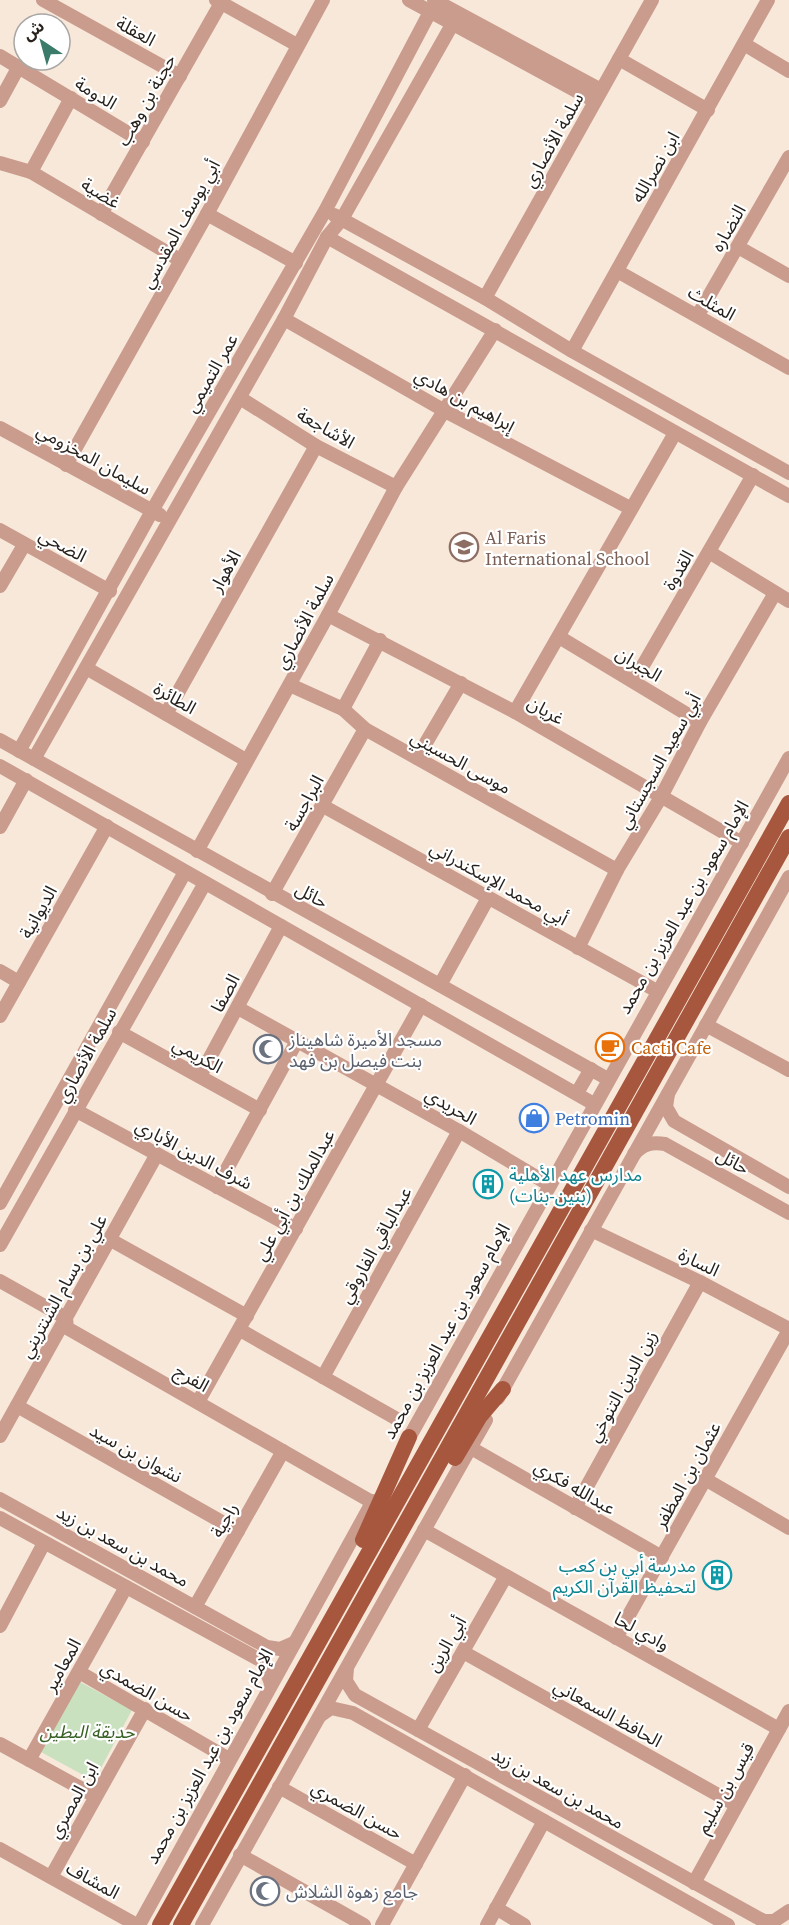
<svg xmlns="http://www.w3.org/2000/svg" width="789" height="1925" viewBox="0 0 789 1925" font-family="'Source Serif 4','Noto Sans Arabic',serif">
  <style>
    .green { fill: #cae1c0 }
    .lines { fill: none; stroke-linecap: round; stroke-linejoin: round }
    .minor { stroke: #ca9c8e; stroke-width: 14 }
    .major { stroke: #a8573f; stroke-width: 16 }
    .labels { text-anchor: middle; dominant-baseline: central; stroke-width: 4.5; stroke-linejoin: round; paint-order: stroke }
    .street-label { font-size: 18px; fill: #28221d; stroke: #fff }
    .education-label { font-size: 18px; fill: #785e54; stroke: #fff; text-anchor: start }
    .worship-label { font-size: 18px; fill: #5b616d; stroke: #fff; text-anchor: start }
    .food-label { font-size: 18px; fill: #c56008; stroke: #fff; text-anchor: start }
    .shop-label { font-size: 18px; fill: #366cbe; stroke: #fff; text-anchor: start }
    .culture-label { font-size: 18px; fill: #0d838f; stroke: #fff; text-anchor: start }
    .park-label { font-size: 18px; font-style: italic; fill: #376023; stroke: #fff }
  </style>
  <rect width="100%" height="100%" fill="#f8e8da"/>
  <path class="green" d="M80,1682l52,28 -38,71 -53,-29z"/>
  <g class="lines">
    <g class="minor">
      <path d="M43,0l137,76"/>
      <path d="M216,0l81,45"/>
      <path d="M409,0l186,101"/>
      <path d="M434,0l167,90"/>
      <path d="M744,44l45,27"/>
      <path d="M0,56l143,86"/>
      <path d="M619,59l89,51"/>
      <path d="M0,101l18,-33"/>
      <path d="M0,163l31,9 149,88"/>
      <path d="M31,172l40,-74"/>
      <path d="M101,214l120,-211"/>
      <path d="M207,214l89,49"/>
      <path d="M334,215l151,83 87,53 217,122"/>
      <path d="M327,237l462,259"/>
      <path d="M738,247l51,29"/>
      <path d="M617,271l172,97"/>
      <path d="M485,298l167,-298"/>
      <path d="M698,315l91,-158"/>
      <path d="M284,319l161,92 185,97"/>
      <path d="M572,351l196,-351"/>
      <path d="M240,398l76,48 80,41"/>
      <path d="M0,428l160,87"/>
      <path d="M66,465l141,-251 116,-214"/>
      <path d="M0,530l110,61"/>
      <path d="M709,552l80,49"/>
      <path d="M0,586l24,-41"/>
      <path d="M328,615l187,97 227,131"/>
      <path d="M559,637l141,85"/>
      <path d="M86,668l160,92"/>
      <path d="M634,681l119,-206"/>
      <path d="M290,685l53,24 22,20 252,141"/>
      <path d="M343,709l37,-69"/>
      <path d="M515,712l160,-279"/>
      <path d="M166,714l150,-268"/>
      <path d="M0,740l608,339"/>
      <path d="M19,751l133,-240 173,-300 105,-199"/>
      <path d="M417,758l44,-75"/>
      <path d="M34,759l250,-440 43,-82 15,-18 111,-196"/>
      <path d="M0,766l594,338"/>
      <path d="M323,806l334,185"/>
      <path d="M0,827l26,-47"/>
      <path d="M197,851l131,-236 68,-128 99,-157"/>
      <path d="M272,894l93,-165"/>
      <path d="M578,948l39,-78 44,-73 39,-75 75,-129"/>
      <path d="M0,971l19,11"/>
      <path d="M440,985l48,-87"/>
      <path d="M238,1008l221,123 91,54"/>
      <path d="M0,1016l107,-190"/>
      <path d="M706,1025l83,45"/>
      <path d="M119,1032l141,78"/>
      <path d="M200,1076l81,-150"/>
      <path d="M577,1093l14,-24"/>
      <path d="M668,1094l-2,13 8,14 115,66"/>
      <path d="M75,1110l221,119"/>
      <path d="M634,1154c9,-10 17,-12 31,-10l124,69"/>
      <path d="M217,1187l80,-146"/>
      <path d="M0,1203l185,-331"/>
      <path d="M591,1230l109,52 89,47"/>
      <path d="M109,1239l138,77"/>
      <path d="M0,1245l205,-362"/>
      <path d="M0,1281l66,37 1,10 305,174"/>
      <path d="M240,1330l157,89"/>
      <path d="M323,1377l136,-246"/>
      <path d="M498,1398l291,-521"/>
      <path d="M198,1402l223,-397"/>
      <path d="M17,1406l221,125"/>
      <path d="M0,1436l157,-282"/>
      <path d="M405,1445l384,-687"/>
      <path d="M471,1448l191,109"/>
      <path d="M705,1479l84,49"/>
      <path d="M0,1499l267,148 13,2 14,-6"/>
      <path d="M575,1508l125,-226"/>
      <path d="M0,1518l262,143 9,22"/>
      <path d="M424,1530l355,199"/>
      <path d="M195,1607l88,-156"/>
      <path d="M0,1626l44,-83"/>
      <path d="M616,1638l173,-308"/>
      <path d="M463,1652l273,153"/>
      <path d="M347,1668l-1,13 9,14 416,230"/>
      <path d="M79,1672l150,87"/>
      <path d="M321,1715l10,-7 22,5 375,212"/>
      <path d="M418,1730l88,-154"/>
      <path d="M0,1744l95,52"/>
      <path d="M29,1760l97,-173"/>
      <path d="M279,1787l137,77"/>
      <path d="M0,1849l137,76"/>
      <path d="M240,1855l124,70"/>
      <path d="M51,1877l94,-168"/>
      <path d="M694,1883l95,-172"/>
      <path d="M496,1908l28,17"/>
      <path d="M763,1921h11l15,-10"/>
      <path d="M139,1925l234,-424"/>
      <path d="M202,1925l284,-505"/>
      <path d="M382,1925l83,-150"/>
      <path d="M487,1925l57,-104"/>
    </g>
    <g class="major">
      <path d="M455,1458l25,-42 23,-27"/>
      <path d="M363,1540l46,-103"/>
      <path d="M160,1925l629,-1122"/>
      <path d="M181,1925l608,-1088"/>
    </g>
  </g>
  <defs>
    <g id="school-ring" transform="scale(1.5)"><circle r="9.5" fill="#fff" stroke="#8d6e63" stroke-width="1.5"/><path d="M0-5L7-2L0 1L-7-2ZM-4 1L0 2.5L4 1V4Q0 6-4 4Z" fill="#8d6e63"/></g>
    <g id="cafe-ring" transform="scale(1.5)"><circle r="9.5" fill="#fff" stroke="#e8710a" stroke-width="1.5"/><path d="M-5.5-4.5H6V0H3Q3 3.5 0 3.5H-2.5Q-5.5 3.5-5.5 0ZM3-3.2v2h1.7v-2ZM-6 4.5H4V6H-6Z" fill="#e8710a"/></g>
    <g id="mosque-ring" transform="scale(1.5)"><circle r="9.5" fill="#fff" stroke="#6b7280" stroke-width="1.5"/><path d="M3.5-4.9A6 6 0 1 0 3.5 4.9A5 5 0 1 1 3.5-4.9Z" fill="#6b7280"/></g>
    <g id="shop-ring" transform="scale(1.5)"><circle r="9.5" fill="#fff" stroke="#3f7fe0" stroke-width="1.5"/><path d="M-5-2.5h2.3a2.7 3.5 0 0 1 5.4 0H5L5.5 6h-11ZM-1.5-2.5h3a1.5 2.3 0 0 0-3 0Z" fill="#3f7fe0"/></g>
    <g id="building-ring" transform="scale(1.5)"><circle r="9.5" fill="#fff" stroke="#0f9aa8" stroke-width="1.5"/><path d="M-4-6H4V6H1V3H-1V6H-4ZM-2.5-4.3h1.7v1.8h-1.7ZM.8-4.3h1.7v1.8H.8ZM-2.5-1h1.7V.8h-1.7ZM.8-1h1.7V.8H.8Z" fill="#0f9aa8"/></g>
  </defs>
  <g fill-rule="evenodd">
    <use href="#school-ring" x="464" y="547"/>
    <use href="#cafe-ring" x="610" y="1047"/>
    <use href="#mosque-ring" x="268" y="1049"/>
    <use href="#shop-ring" x="534" y="1118"/>
    <use href="#building-ring" x="488" y="1184"/>
    <use href="#building-ring" x="717" y="1575"/>
    <use href="#mosque-ring" x="265" y="1891"/>
  </g>
  <g class="labels">
    <g class="street-label">
      <text transform="translate(136 31) rotate(29)">العقلة</text>
      <text transform="translate(96 93) rotate(31)">الدومة</text>
      <text transform="translate(146 100) rotate(-61)">حجنة بن وهب</text>
      <text transform="translate(553 140) rotate(-61)">سلمة الأنصاري</text>
      <text transform="translate(655 167) rotate(-60)">ابن نصرالله</text>
      <text transform="translate(101 193) rotate(31)">غضية</text>
      <text transform="translate(180 224) rotate(-61)">أبي يوسف المقدسي</text>
      <text transform="translate(728 228) rotate(-60)">النضاره</text>
      <text transform="translate(712 303) rotate(30)">المثلث</text>
      <text transform="translate(211 373) rotate(-60)">عمر التميمي</text>
      <text transform="translate(465 400) rotate(29)">إبراهيم بن هادي</text>
      <text transform="translate(326 428) rotate(30)">الأشاجعة</text>
      <text transform="translate(94 459) rotate(29)">سليمان المخزومي</text>
      <text transform="translate(63 545) rotate(28)">الضحي</text>
      <text transform="translate(678 570) rotate(-60)">القدوة</text>
      <text transform="translate(225 571) rotate(-61)">الأهوار</text>
      <text transform="translate(304 621) rotate(-62)">سلمة الأنصاري</text>
      <text transform="translate(639 664) rotate(31)">الجبران</text>
      <text transform="translate(175 698) rotate(30)">الطائرة</text>
      <text transform="translate(546 710) rotate(30)">غريان</text>
      <text transform="translate(659 761) rotate(-61)">أبي سعيد السجستاني</text>
      <text transform="translate(461 762) rotate(29)">موسى الحسيني</text>
      <text transform="translate(304 803) rotate(-61)">البراجسة</text>
      <text transform="translate(499 883) rotate(29)">أبي محمد الإسكندراني</text>
      <text transform="translate(312 895) rotate(29)">حائل</text>
      <text transform="translate(683 907) rotate(-60)">الإمام سعود بن عبد العزيز بن محمد</text>
      <text transform="translate(38 912) rotate(-61)">الديوانية</text>
      <text transform="translate(225 993) rotate(-62)">الصفا</text>
      <text transform="translate(86 1055) rotate(-61)">سلمة الأنصاري</text>
      <text transform="translate(198 1055) rotate(29)">الكريمي</text>
      <text transform="translate(451 1106) rotate(30)">الحريدي</text>
      <text transform="translate(194 1154) rotate(28)">شرف الدين الأباري</text>
      <text transform="translate(733 1161) rotate(30)">حائل</text>
      <text transform="translate(294 1195) rotate(-61)">عبدالملك بن أبي علي</text>
      <text transform="translate(375 1245) rotate(-61)">عبدالباقي الفاروقي</text>
      <text transform="translate(699 1262) rotate(26)">السارة</text>
      <text transform="translate(63 1286) rotate(-61)">علي بن بسام الشنتريني</text>
      <text transform="translate(446 1331) rotate(-61)">الإمام سعود بن عبد العزيز بن محمد</text>
      <text transform="translate(192 1378) rotate(30)">الفرج</text>
      <text transform="translate(622 1386) rotate(-61)">زين الدين التنوخي</text>
      <text transform="translate(136 1453) rotate(29)">نشوان بن سيد</text>
      <text transform="translate(687 1475) rotate(-61)">عثمان بن المظفر</text>
      <text transform="translate(575 1487) rotate(30)">عبدالله فكري</text>
      <text transform="translate(224 1520) rotate(-61)">راجية</text>
      <text transform="translate(123 1546) rotate(29)">محمد بن سعد بن زيد</text>
      <text transform="translate(642 1631) rotate(29)">وادي لحا</text>
      <text transform="translate(446 1644) rotate(-60)">أبي الرين</text>
      <text transform="translate(62 1665) rotate(-61)">المعامير</text>
      <text transform="translate(147 1691) rotate(30)">حسن الضمدي</text>
      <text transform="translate(608 1713) rotate(29)">الحافظ السمعاني</text>
      <text transform="translate(209 1756) rotate(-61)">الإمام سعود بن عبد العزيز بن محمد</text>
      <text transform="translate(558 1788) rotate(29)">محمد بن سعد بن زيد</text>
      <text transform="translate(725 1788) rotate(-61)">قيس بن سليم</text>
      <text transform="translate(73 1800) rotate(-61)">ابن المصري</text>
      <text transform="translate(357 1810) rotate(29)">حسن الضمري</text>
      <text transform="translate(93 1880) rotate(29)">المشاف</text>
    </g>
    <g class="education-label">
      <text x="485" y="537">Al Faris<tspan x="485" dy="21">International School</tspan></text>
    </g>
    <g class="worship-label">
      <text x="289" y="1039">مسجد الأميرة شاهيناز<tspan x="289" dy="21">بنت فيصل بن فهد</tspan></text>
      <text x="286" y="1891">جامع زهوة الشلاش</text>
    </g>
    <g class="food-label">
      <text x="631" y="1047">Cacti Cafe</text>
    </g>
    <g class="shop-label">
      <text x="555" y="1118">Petromin</text>
    </g>
    <g class="culture-label">
      <text x="509" y="1174">مدارس عهد الأهلية<tspan x="509" dy="21">(بنين-بنات)</tspan></text>
      <text x="696" y="1565" text-anchor="end">مدرسة أبي بن كعب<tspan x="696" dy="21">لتحفيظ القرآن الكريم</tspan></text>
    </g>
    <g class="park-label">
      <text x="87" y="1731">حديقة البطين</text>
    </g>
  </g>
  <g transform="translate(42 42) rotate(324)"><circle r="28" fill="#ffffff" stroke="#a9a7a5" stroke-width="1.5"/>
  <path d="M0-4.5L10 22L0 15L-10 22Z" fill="#3b7b69"/>
  <text y="-9" font-size="16" font-weight="bold" text-anchor="middle" fill="#28221d">ش</text>
  </g>
</svg>
